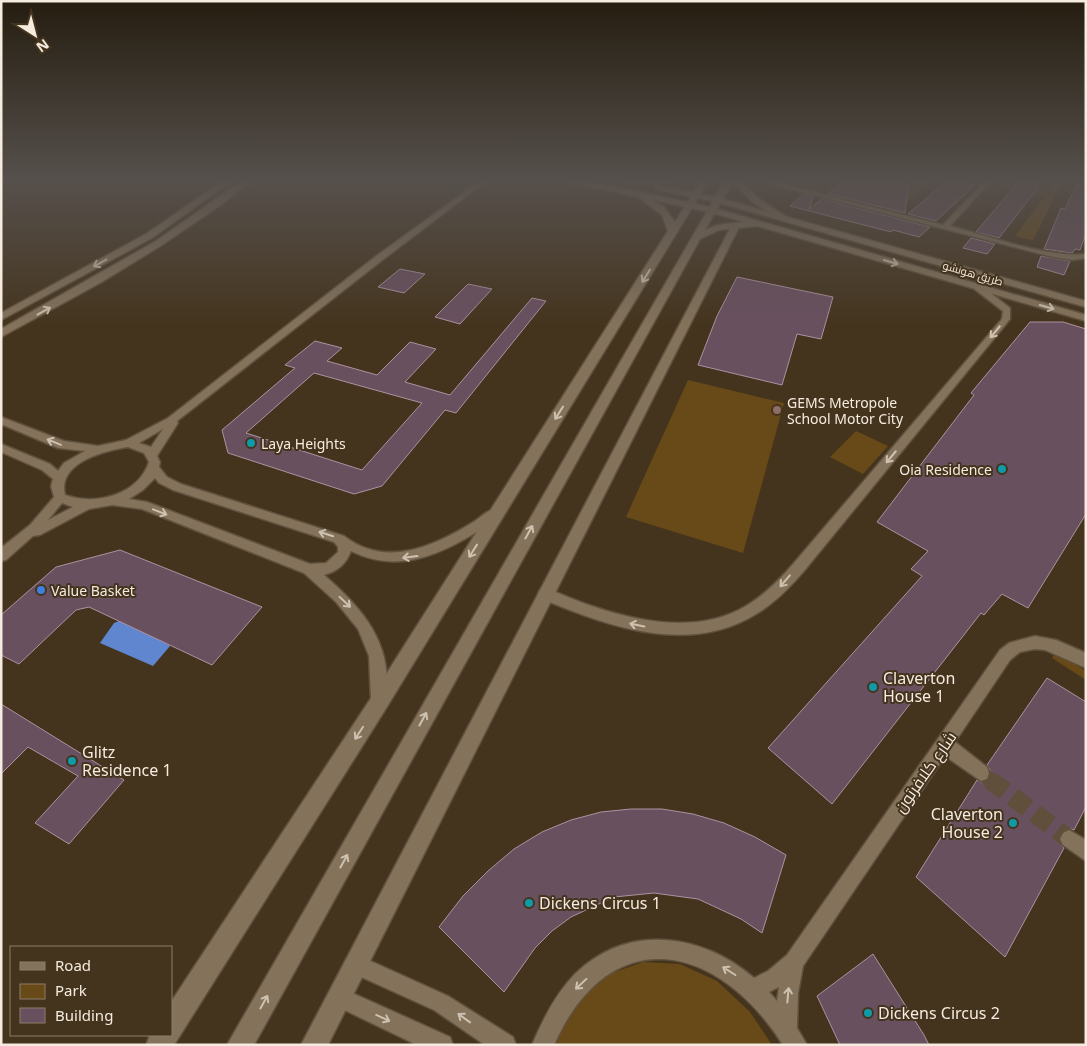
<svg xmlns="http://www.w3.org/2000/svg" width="1087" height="1046" viewBox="0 0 1087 1046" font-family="'Noto Sans',Cairo,sans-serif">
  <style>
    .green { fill: #684918 }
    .water { fill: #6086d0 }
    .building { fill: #69505f; stroke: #ae91a1; fill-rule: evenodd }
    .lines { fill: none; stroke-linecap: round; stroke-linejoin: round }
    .minor-tunnel-far1 { stroke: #5f4f3b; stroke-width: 15; stroke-dasharray: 15 8; stroke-linecap: butt }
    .minor-tunnel { stroke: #5f4f3b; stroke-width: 19; stroke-dasharray: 19 9; stroke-linecap: butt }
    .minor-casing { stroke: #5f513e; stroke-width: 3 }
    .tertiary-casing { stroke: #5f513e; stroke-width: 3 }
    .secondary-casing { stroke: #5f513e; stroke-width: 3 }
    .minor { fill: #84725a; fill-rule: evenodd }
    .tertiary { fill: #84725a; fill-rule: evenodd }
    .secondary { fill: #84725a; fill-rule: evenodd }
    .oneway { stroke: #cdc1b0 }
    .education-dot { fill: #8d6e63; stroke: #44341e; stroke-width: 2 }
    .culture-dot { fill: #0f9aa8; stroke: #44341e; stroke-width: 2 }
    .shop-dot { fill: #3f7fe0; stroke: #44341e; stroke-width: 2 }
    .labels { text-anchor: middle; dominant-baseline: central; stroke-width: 4; stroke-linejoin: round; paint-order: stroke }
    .far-street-label { font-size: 11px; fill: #f5ebde; stroke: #44341e }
    .poi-label { font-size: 14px; fill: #f5ebde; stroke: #44341e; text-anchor: start }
    .near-poi-label { font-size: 16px; fill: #f5ebde; stroke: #44341e; text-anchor: start }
    .near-street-label { font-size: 16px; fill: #f5ebde; stroke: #44341e }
  </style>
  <rect width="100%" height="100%" fill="#44341e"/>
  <g class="green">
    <path d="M847,180h20l44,6 2,-6h19l-32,28 5,-15z"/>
    <path d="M1051,180h12l-30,60 -18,-4 29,-39 -41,-10 3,-3 44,7z"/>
    <path d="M688,380l96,23 -41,150 -117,-36z"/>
    <path d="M856,431l32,15 -25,28 -33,-17z"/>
    <path d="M1056,652l30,19v9l-34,-22z"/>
    <path d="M643,962l37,2 37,17 33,31 22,33h-218l24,-45 31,-26z"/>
  </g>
  <path class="water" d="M133,615l8,12 29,19 -17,20 -53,-23 14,-20z"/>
  <g class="building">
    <path d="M845,180h64l-4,33 -77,-19z"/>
    <path d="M948,180l27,5 -39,36 -28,-7z"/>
    <path d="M1016,180h23l-1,8 -39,50 -23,-6 40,-47z"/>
    <path d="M1079,180h7v53l-6,17 -5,-1 -3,4 -28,-4 17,-41 4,1z"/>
    <path d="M803,194l10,3 -4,12 13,-10 108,28 -11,10 -26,-7 -2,2 -101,-26z"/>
    <path d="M971,238l24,6 -8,10 -24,-6z"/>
    <path d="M1041,256l29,5 -6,14 -27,-8z"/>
    <path d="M400,269l25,5 -21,19 -26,-6z"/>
    <path d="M737,277l96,20 -12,42 -24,-5 -15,51 -84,-20 19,-49z"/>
    <path d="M468,284l24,5 -32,35 -25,-7z"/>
    <path d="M532,298l14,3 -90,112 -11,-3 -63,76 -28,8 -126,-41 -6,-23 73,-62 -10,-3 30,-24 27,7 -15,13 50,14 33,-33 26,7 -31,33 45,13zM314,373l108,30 -60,67 -116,-37z"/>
    <path d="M1030,322h33l23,7v185l-58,94 -26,-14 -18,21 -3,-2 -149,191 -64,-56 154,-172 -11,-7 17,-18 -51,-29 97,-127 -3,-2z"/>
    <path d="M120,550l142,57 -50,58 -123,-58 -13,3 -57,54 -18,-9v-40l55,-48z"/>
    <path d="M1047,678l39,24v105l-12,23 -6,-2 -7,4 -3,8 6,8 -59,109 -89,-80 61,-97 5,3 7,-3 2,-8 -4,-7z"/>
    <path d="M1,704l123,76 -55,64 -34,-21 43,-47 -50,-29 -27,27z"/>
    <path d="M631,809h31l31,5 31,9 31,14 31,18 -24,78 -21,-14 -43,-20 -44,-6 -40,4 -43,20 -19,14 -17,17 -31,44 -65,-65 24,-31 25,-25 26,-22 28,-17 29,-12 30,-8z"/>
    <path d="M873,954l51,81 5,10h-89l-23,-49z"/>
  </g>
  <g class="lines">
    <path class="minor-tunnel-far1" d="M981,773l11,8"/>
    <path class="minor-tunnel" d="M990,780l79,59"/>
    <g class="minor-casing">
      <g id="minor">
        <path d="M481,180h7l-107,81 -204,160 1,2 -21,33 3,6 -1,5 8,10 14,7 163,52c42,33 91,10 131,-15 7,-5 17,-15 26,-12l2,3c-5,9 -19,15 -28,21 -39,24 -80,40 -124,18 -5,13 -13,20 -27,24 33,29 63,60 63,107 0,8 1,16 -2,23l-6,2 -6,-2 -2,-5 -2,-44 -11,-27 -22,-27 -32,-29 -162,-64 -30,-4 -23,4 -49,26 -7,1 -27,24 -5,1v-13l29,-23 24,-28 -3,-11 2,-7 -11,-9 -41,-18v-8l49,20 8,7 6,-8 21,-12 -27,-3 -57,-24v-7l63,24 34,5 28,-6 42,-22 207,-161zM163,429l-12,18 -12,-4zM128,447l16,6 5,9c-11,33 -53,44 -84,33 -8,-32 38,-44 63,-48zM155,478l4,5 14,7 161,52 4,5v5l-12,11 -16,1 -163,-62 -18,-3 14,-9zM62,503l11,4 -25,13z"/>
        <path d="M767,180h8l7,4 161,41 43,-45h6l-42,46c35,9 102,33 136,28v4l-13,2 -20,-3 -275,-71z"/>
        <path d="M973,284h6l31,24v11l-206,252c-14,16 -29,32 -48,43 -67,42 -150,12 -216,-16l-2,-4 2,-4 5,-2c17,6 33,14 50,19 47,16 106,26 151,-1 19,-11 34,-27 48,-43l208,-244 1,-8 -30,-23z"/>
        <path d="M1035,636l21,4 30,13v15l-41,-18 -10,-1 -15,3 -10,8 -55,82 32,25 2,6 -2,6 -6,2 -36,-25 -142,210 -5,27 -1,35 10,17h-24c-65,-103 -173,-126 -229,0h-22c11,-26 24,-52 44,-72 52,-50 126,-40 178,5l14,-7 19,-16 213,-305 9,-7zM779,987l-2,14 -8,-9z"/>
        <path d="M1069,830l17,10v21l-23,-16 -3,-6 3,-6z"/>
        <path d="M355,954l93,42 65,41 3,8h-31l-51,-35 -86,-39 -3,-7 3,-7z"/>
        <path d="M339,987l111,50 3,8h-36l-85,-41 -3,-7 3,-7z"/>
      </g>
    </g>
    <g class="tertiary-casing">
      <g id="tertiary">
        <path d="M224,180h9l-81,58 -151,82v-7l145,-79z"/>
        <path d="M243,180h9l-30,24 -60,41 -62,38 -99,54v-8l155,-88z"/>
        <path d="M559,180h17l61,11 77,17 372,107v6l-377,-109z"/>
        <path d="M655,185l65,13 366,103v6l-370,-105 -61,-13z"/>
        <path d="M733,223l7,2 -412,820h-27z"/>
      </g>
    </g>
    <g class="secondary-casing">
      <g id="secondary">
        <path d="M626,180h52l-4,2 -47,2 -4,-2z"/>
        <path d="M701,180h8l-324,530 -211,335h-28l4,-10h21v-33l200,-304 297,-467 -6,-16 -29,-22 7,-2 24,16 11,15z"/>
        <path d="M725,180h15l18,18 32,21 -7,2 -31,-19 -19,-21 -28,49 12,-5 40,-5 4,3 -4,3 -38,4 -19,9 -446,806h-27z"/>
      </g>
    </g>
    <use href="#minor" class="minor"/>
    <use href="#tertiary" class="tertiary"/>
    <use href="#secondary" class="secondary"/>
  </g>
  <defs><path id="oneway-shaft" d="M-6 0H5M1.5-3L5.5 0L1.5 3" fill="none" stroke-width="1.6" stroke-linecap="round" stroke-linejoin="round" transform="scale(1.25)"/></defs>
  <g class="oneway">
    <use href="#oneway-shaft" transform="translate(891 262) rotate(16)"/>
    <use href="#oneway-shaft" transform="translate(100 263) rotate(151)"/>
    <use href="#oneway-shaft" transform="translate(646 276) rotate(122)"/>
    <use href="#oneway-shaft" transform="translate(1047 307) rotate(16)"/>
    <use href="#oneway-shaft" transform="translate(44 311) rotate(-29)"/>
    <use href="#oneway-shaft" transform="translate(995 332) rotate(130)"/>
    <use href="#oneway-shaft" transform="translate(559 413) rotate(122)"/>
    <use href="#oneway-shaft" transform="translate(54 442) rotate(-158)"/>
    <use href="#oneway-shaft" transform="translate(891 457) rotate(130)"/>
    <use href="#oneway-shaft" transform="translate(160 512) rotate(21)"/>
    <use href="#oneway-shaft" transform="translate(529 532) rotate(-61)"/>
    <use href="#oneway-shaft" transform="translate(326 534) rotate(-162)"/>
    <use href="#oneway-shaft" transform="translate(473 551) rotate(122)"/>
    <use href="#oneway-shaft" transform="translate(410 557) rotate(173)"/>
    <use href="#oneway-shaft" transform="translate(785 581) rotate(131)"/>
    <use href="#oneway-shaft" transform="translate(345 602) rotate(43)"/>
    <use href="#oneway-shaft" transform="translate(637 625) rotate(-168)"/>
    <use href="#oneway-shaft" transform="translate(423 719) rotate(-61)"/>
    <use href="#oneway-shaft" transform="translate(359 733) rotate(123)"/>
    <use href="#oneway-shaft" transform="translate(344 861) rotate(-61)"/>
    <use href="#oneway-shaft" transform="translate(729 971) rotate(-148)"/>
    <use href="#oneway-shaft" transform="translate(581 984) rotate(137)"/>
    <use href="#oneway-shaft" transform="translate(788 995) rotate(-85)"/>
    <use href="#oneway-shaft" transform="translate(264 1002) rotate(-61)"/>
    <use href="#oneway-shaft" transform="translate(383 1018) rotate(25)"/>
    <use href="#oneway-shaft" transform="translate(464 1018) rotate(-144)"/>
  </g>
  <linearGradient id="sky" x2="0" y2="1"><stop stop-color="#251d10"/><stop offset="0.55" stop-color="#56504c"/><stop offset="1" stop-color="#56504c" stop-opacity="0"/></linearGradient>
  <rect width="1087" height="326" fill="url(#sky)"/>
  <circle class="education-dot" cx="777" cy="410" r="5"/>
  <g class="culture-dot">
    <circle cx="251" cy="443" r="5"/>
    <circle cx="1002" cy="469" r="5"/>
    <circle cx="873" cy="687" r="5"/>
    <circle cx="72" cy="761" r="5"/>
    <circle cx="1013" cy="823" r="5"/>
    <circle cx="529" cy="903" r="5"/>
    <circle cx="868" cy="1013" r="5"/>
  </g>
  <circle class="shop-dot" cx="41" cy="590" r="5"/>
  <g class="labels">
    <g class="far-street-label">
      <text transform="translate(973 273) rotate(16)">طريق هونشو</text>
    </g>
    <g class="poi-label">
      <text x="787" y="402">GEMS Metropole<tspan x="787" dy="16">School Motor City</tspan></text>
      <text x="261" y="443">Laya Heights</text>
      <text x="992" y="469" text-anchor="end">Oia Residence</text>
      <text x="51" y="590">Value Basket</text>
    </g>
    <g class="near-poi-label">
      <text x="883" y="678">Claverton<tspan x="883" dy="18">House 1</tspan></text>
      <text x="82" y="752">Glitz<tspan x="82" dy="18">Residence 1</tspan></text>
      <text x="1003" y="814" text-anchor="end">Claverton<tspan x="1003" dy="18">House 2</tspan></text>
      <text x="539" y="903">Dickens Circus 1</text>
      <text x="878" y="1013">Dickens Circus 2</text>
    </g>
    <g class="near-street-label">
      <text transform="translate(925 772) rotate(-55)">شارع كلافرتون</text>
    </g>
  </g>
  <rect width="1087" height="1046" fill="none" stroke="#f5ebde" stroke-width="5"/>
  <rect x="10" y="946" width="162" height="90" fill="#44341e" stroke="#8b7d6b"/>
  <rect x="20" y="962" width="25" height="8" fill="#84725a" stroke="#8b7d6b"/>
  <text x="55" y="971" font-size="15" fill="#f5ebde">Road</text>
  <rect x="20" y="984" width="25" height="15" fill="#684918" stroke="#8b7d6b"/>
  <text x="55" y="996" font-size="15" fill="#f5ebde">Park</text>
  <rect x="20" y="1008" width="25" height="15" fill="#69505f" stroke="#8b7d6b"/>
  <text x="55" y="1021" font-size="15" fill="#f5ebde">Building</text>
  <g transform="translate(35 35) rotate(144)" stroke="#44341e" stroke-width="4" paint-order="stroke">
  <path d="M0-4L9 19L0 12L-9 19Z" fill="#f5ebde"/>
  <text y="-8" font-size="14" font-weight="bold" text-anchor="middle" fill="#f5ebde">N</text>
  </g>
</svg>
